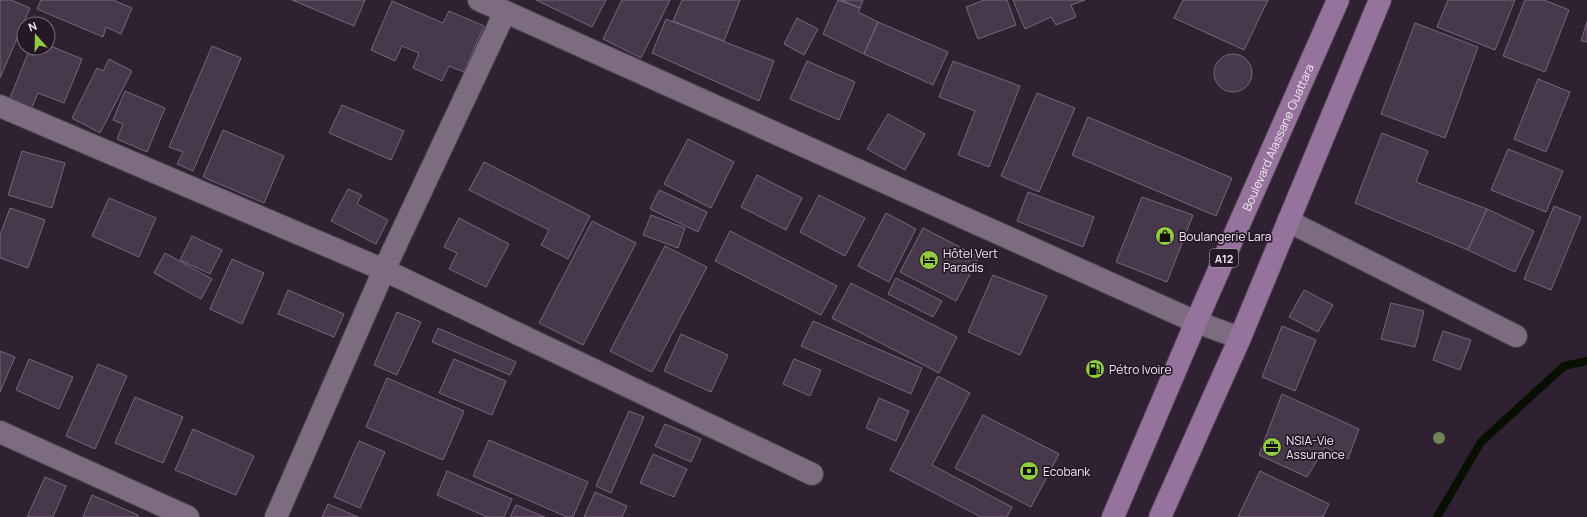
<svg xmlns="http://www.w3.org/2000/svg" width="1587" height="517" viewBox="0 0 1587 517" font-family="Manrope,sans-serif">
  <style>
    .lines { fill: none; stroke-linecap: round; stroke-linejoin: round }
    .stream { stroke: #060f00; stroke-width: 8 }
    .building { fill: #48384b; stroke: #78667b }
    .minor-casing { stroke: #4c404f; stroke-width: 24 }
    .primary-casing { stroke: #4c404f; stroke-width: 24 }
    .minor { stroke: #7d6b80; stroke-width: 22 }
    .primary { stroke: #96739c; stroke-width: 22 }
    .tree { fill: #718456 }
    .labels { text-anchor: middle; dominant-baseline: central; stroke-width: 3.5; stroke-linejoin: round; paint-order: stroke }
    .shield { fill: #261728; stroke: #b6aab8; stroke-width: 1 }
    .shield-label { font-size: 11px; font-weight: bold; fill: #f3e9f5 }
    .street-label { font-size: 12px; fill: #f3e9f5; stroke: #261728 }
    .poi-label { font-size: 12px; fill: #f3e9f5; stroke: #261728; text-anchor: start }
  </style>
  <rect width="100%" height="100%" fill="#302132"/>
  <g class="lines">
    <path class="stream" d="M1437,517l44,-75 83,-76 23,-5"/>
  </g>
  <g class="building">
    <path d="M0,0h11l19,8 -30,70z"/>
    <path d="M41,0h72l19,8 -11,26 -15,-7 -3,10 -66,-28z"/>
    <path d="M292,0h73l-11,26z"/>
    <path d="M536,0h70l-14,27z"/>
    <path d="M622,0h48l-29,58 -38,-19z"/>
    <path d="M682,0h58l-16,41 -51,-20z"/>
    <path d="M838,0l22,8 -2,4 20,10 -14,32 -41,-20z"/>
    <path d="M841,0h22l-3,8z"/>
    <path d="M984,0h23l9,25 -38,14 -12,-32z"/>
    <path d="M1013,0h72l-14,5 5,12 -20,8 -5,-8 -26,12z"/>
    <path d="M1183,0h85l-24,50 -70,-32z"/>
    <path d="M1448,0h67l-20,50 -58,-23z"/>
    <path d="M1525,0h19l25,10 -24,62 -42,-16z"/>
    <path d="M392,1l51,22 6,-12 35,15 -20,46 -15,-6 -7,15 -29,-13 6,-15 -17,-7 -7,15 -24,-11z"/>
    <path d="M797,18l21,11 -14,26 -20,-11z"/>
    <path d="M666,19l108,42 -15,40 -107,-48z"/>
    <path d="M878,22l70,30 -15,33 -69,-31z"/>
    <path d="M1587,22v20l-6,-1z"/>
    <path d="M1415,23l63,24 -33,91 -64,-24z"/>
    <path d="M48,45l34,14 -18,44 -26,-10 -6,14 -22,-9 20,-50h18z"/>
    <path d="M212,46l29,12 -48,113 -16,-7 6,-12 -14,-5z"/>
    <circle cx="1233" cy="73" r="19"/>
    <path d="M109,59l23,12 -32,62 -28,-15 25,-50 6,3z"/>
    <path d="M807,61l48,21 -16,38 -49,-21z"/>
    <path d="M953,61l67,25 -31,81 -31,-12 17,-44 -36,-14z"/>
    <path d="M1538,79l32,13 -24,60 -32,-13z"/>
    <path d="M125,91l40,17 -18,44 -30,-13 6,-15 -10,-4z"/>
    <path d="M1037,93l38,15 -36,84 -38,-16z"/>
    <path d="M342,105l62,26 -13,29 -62,-27z"/>
    <path d="M888,114l37,20 -20,36 -38,-21z"/>
    <path d="M1088,117l144,61 -16,38 -144,-61z"/>
    <path d="M223,130l61,26 -20,47 -61,-26z"/>
    <path d="M1382,133l46,18 -12,31 71,27 -19,41 -113,-47z"/>
    <path d="M688,139l46,23 -23,46 -47,-24z"/>
    <path d="M1508,149l55,22 -17,41 -55,-22z"/>
    <path d="M22,151l43,12 -13,45 -44,-13z"/>
    <path d="M484,162l106,54 -22,43 -27,-14 8,-15 -80,-40z"/>
    <path d="M757,175l45,23 -16,32 -45,-23z"/>
    <path d="M348,189l14,6 -5,9 31,16 -12,24 -45,-23z"/>
    <path d="M659,190l48,22 -9,20 -48,-23z"/>
    <path d="M1028,192l66,25 -11,30 -66,-26z"/>
    <path d="M819,195l46,23 -20,38 -45,-24z"/>
    <path d="M1142,197l51,18 -26,67 -51,-20z"/>
    <path d="M109,198l47,20 -17,39 -47,-21z"/>
    <path d="M1554,206l27,11 -30,73 -27,-11z"/>
    <path d="M10,208l35,12 -17,48 -28,-10v-23z"/>
    <path d="M1487,209l47,22 -19,41 -47,-22z"/>
    <path d="M886,213l30,16 -27,53 -31,-16z"/>
    <path d="M651,215l34,13 -7,20 -35,-13z"/>
    <path d="M459,218l50,26 -23,43 -37,-18 8,-16 -13,-6z"/>
    <path d="M592,221l44,22 -53,102 -44,-22z"/>
    <path d="M923,228l56,29 -23,44 -56,-29z"/>
    <path d="M730,231l107,55 -16,29 -106,-54z"/>
    <path d="M192,236l30,14 -12,24 -30,-14z"/>
    <path d="M665,246l42,21 -55,105 -42,-21z"/>
    <path d="M165,253l47,26 -11,20 -47,-26z"/>
    <path d="M232,259l32,14 -22,51 -32,-15z"/>
    <path d="M993,275l54,21 -27,59 -52,-23z"/>
    <path d="M896,278l46,23 -9,16 -45,-23z"/>
    <path d="M851,283l106,54 -18,36 -107,-55z"/>
    <path d="M288,290l56,24 -10,23 -56,-23z"/>
    <path d="M1304,290l29,15 -15,27 -29,-15z"/>
    <path d="M1391,303l33,8 -9,36 -34,-8z"/>
    <path d="M397,312l24,10 -24,53 -23,-10z"/>
    <path d="M813,321l109,47 -11,26 -110,-48z"/>
    <path d="M1282,326l34,14 -21,51 -33,-14z"/>
    <path d="M438,328l78,34 -6,13 -78,-33z"/>
    <path d="M1443,331l28,9 -11,30 -27,-10z"/>
    <path d="M681,334l47,21 -17,37 -47,-21z"/>
    <path d="M0,351l15,6 -15,35z"/>
    <path d="M29,359l44,18 -14,32 -43,-19z"/>
    <path d="M454,359l52,22 -14,34 -53,-22z"/>
    <path d="M794,359l27,11 -11,26 -27,-12z"/>
    <path d="M98,364l29,12 -32,73 -29,-13z"/>
    <path d="M938,376l32,17 -38,72 80,42 -5,10h-26l-91,-47z"/>
    <path d="M387,378l77,33 -21,49 -77,-33z"/>
    <path d="M1282,394l77,35 -11,30 -23,-12 -18,30 -48,-22z"/>
    <path d="M135,397l48,20 -20,46 -48,-20z"/>
    <path d="M879,398l30,13 -13,30 -30,-13z"/>
    <path d="M629,411l15,6 -33,76 -15,-7z"/>
    <path d="M983,415l76,39 -28,53 -76,-39z"/>
    <path d="M665,424l36,15 -10,23 -36,-16z"/>
    <path d="M193,429l61,27 -18,39 -61,-25z"/>
    <path d="M489,440l99,42 -15,35h-6l-94,-41z"/>
    <path d="M359,441l26,11 -25,56 -26,-11z"/>
    <path d="M653,454l34,15 -13,28 -34,-14z"/>
    <path d="M447,471l65,28 -8,18h-17l-50,-22z"/>
    <path d="M1260,471l69,33 -6,13h-85z"/>
    <path d="M45,477l21,9 -13,31h-26z"/>
    <path d="M595,492l32,14 -5,11h-38z"/>
    <path d="M92,495l46,20v2h-55z"/>
    <path d="M328,504l30,13h-36z"/>
    <path d="M516,505l29,12h-35z"/>
  </g>
  <g class="lines">
    <g class="minor-casing">
      <g id="minor">
        <path d="M479,0l717,322 44,16"/>
        <path d="M0,106l384,164 428,204"/>
        <path d="M1288,221l228,115"/>
        <path d="M0,432l188,85"/>
        <path d="M276,517l108,-247 121,-258"/>
      </g>
    </g>
    <g class="primary-casing">
      <g id="primary">
        <path id="s1" d="M1113,517l83,-195 142,-322"/>
        <path d="M1160,517l80,-179 140,-338"/>
      </g>
    </g>
    <use href="#minor" class="minor"/>
    <use href="#primary" class="primary"/>
  </g>
  <circle class="tree" cx="1439" cy="438" r="6"/>
  <defs>
    <g id="shop-disc" transform="scale(1)"><circle r="9.5" fill="#91cd3f" stroke="#261728"/><path d="M-5-2.5h2.3a2.7 3.5 0 0 1 5.4 0H5L5.5 6h-11ZM-1.5-2.5h3a1.5 2.3 0 0 0-3 0Z" fill="#111"/></g>
    <g id="hotel-disc" transform="scale(1)"><circle r="9.5" fill="#91cd3f" stroke="#261728"/><path d="M-6-4.5h1.5V1H6V5H4.5V3h-9V5H-6ZM-4 0a1.8 1.8 0 1 1 3.6 0ZM.5 0V-2.5h3Q6-2.5 6 0Z" fill="#111"/></g>
    <g id="fuel-disc" transform="scale(1)"><circle r="9.5" fill="#91cd3f" stroke="#261728"/><path d="M-5.5-6h7V0h2V4h1.3V-2.5L3-4.5l.8-.8L6-3V5H2.5V1h-1V6h-7ZM-4.2-4.7v3.2H.2V-4.7Z" fill="#111"/></g>
    <g id="office-disc" transform="scale(1)"><circle r="9.5" fill="#91cd3f" stroke="#261728"/><path d="M-6-3h4V-5.5h4V-3h4V5H-6ZM-1-4.5V-3h2v-1.5ZM-6 0V1H6V0Z" fill="#111"/></g>
    <g id="bank-disc" transform="scale(1)"><circle r="9.5" fill="#91cd3f" stroke="#261728"/><path d="M-6-4H6V4H-6ZM0-2.3a2.3 2.3 0 1 0 0 4.6a2.3 2.3 0 1 0 0-4.6Z" fill="#111"/></g>
  </defs>
  <g fill-rule="evenodd">
    <use href="#shop-disc" x="1165" y="236"/>
    <use href="#hotel-disc" x="929" y="260"/>
    <use href="#fuel-disc" x="1095" y="369"/>
    <use href="#office-disc" x="1272" y="447"/>
    <use href="#bank-disc" x="1029" y="471"/>
  </g>
  <g class="labels">
    <rect class="shield" x="1210" y="249" width="28" height="18" rx="3"/>
    <g class="shield-label">
      <text x="1224" y="258">A12</text>
    </g>
    <g class="street-label">
      <text stroke="none"><textPath href="#s1" startOffset="414">Boulevard Alassane Ouattara</textPath></text>
    </g>
    <g class="poi-label">
      <text x="1179" y="236">Boulangerie Lara</text>
      <text x="943" y="253">Hôtel Vert<tspan x="943" dy="14">Paradis</tspan></text>
      <text x="1109" y="369">Pétro Ivoire</text>
      <text x="1286" y="440">NSIA-Vie<tspan x="1286" dy="14">Assurance</tspan></text>
      <text x="1043" y="471">Ecobank</text>
    </g>
  </g>
  <g transform="translate(36 36) rotate(340)"><circle r="19" fill="#261728" stroke="#786b7a"/>
  <path d="M0-3L7 15L0 10L-7 15Z" fill="#91cd3f"/>
  <text y="-6" font-size="11" font-weight="bold" text-anchor="middle" fill="#f3e9f5">N</text>
  </g>
</svg>
